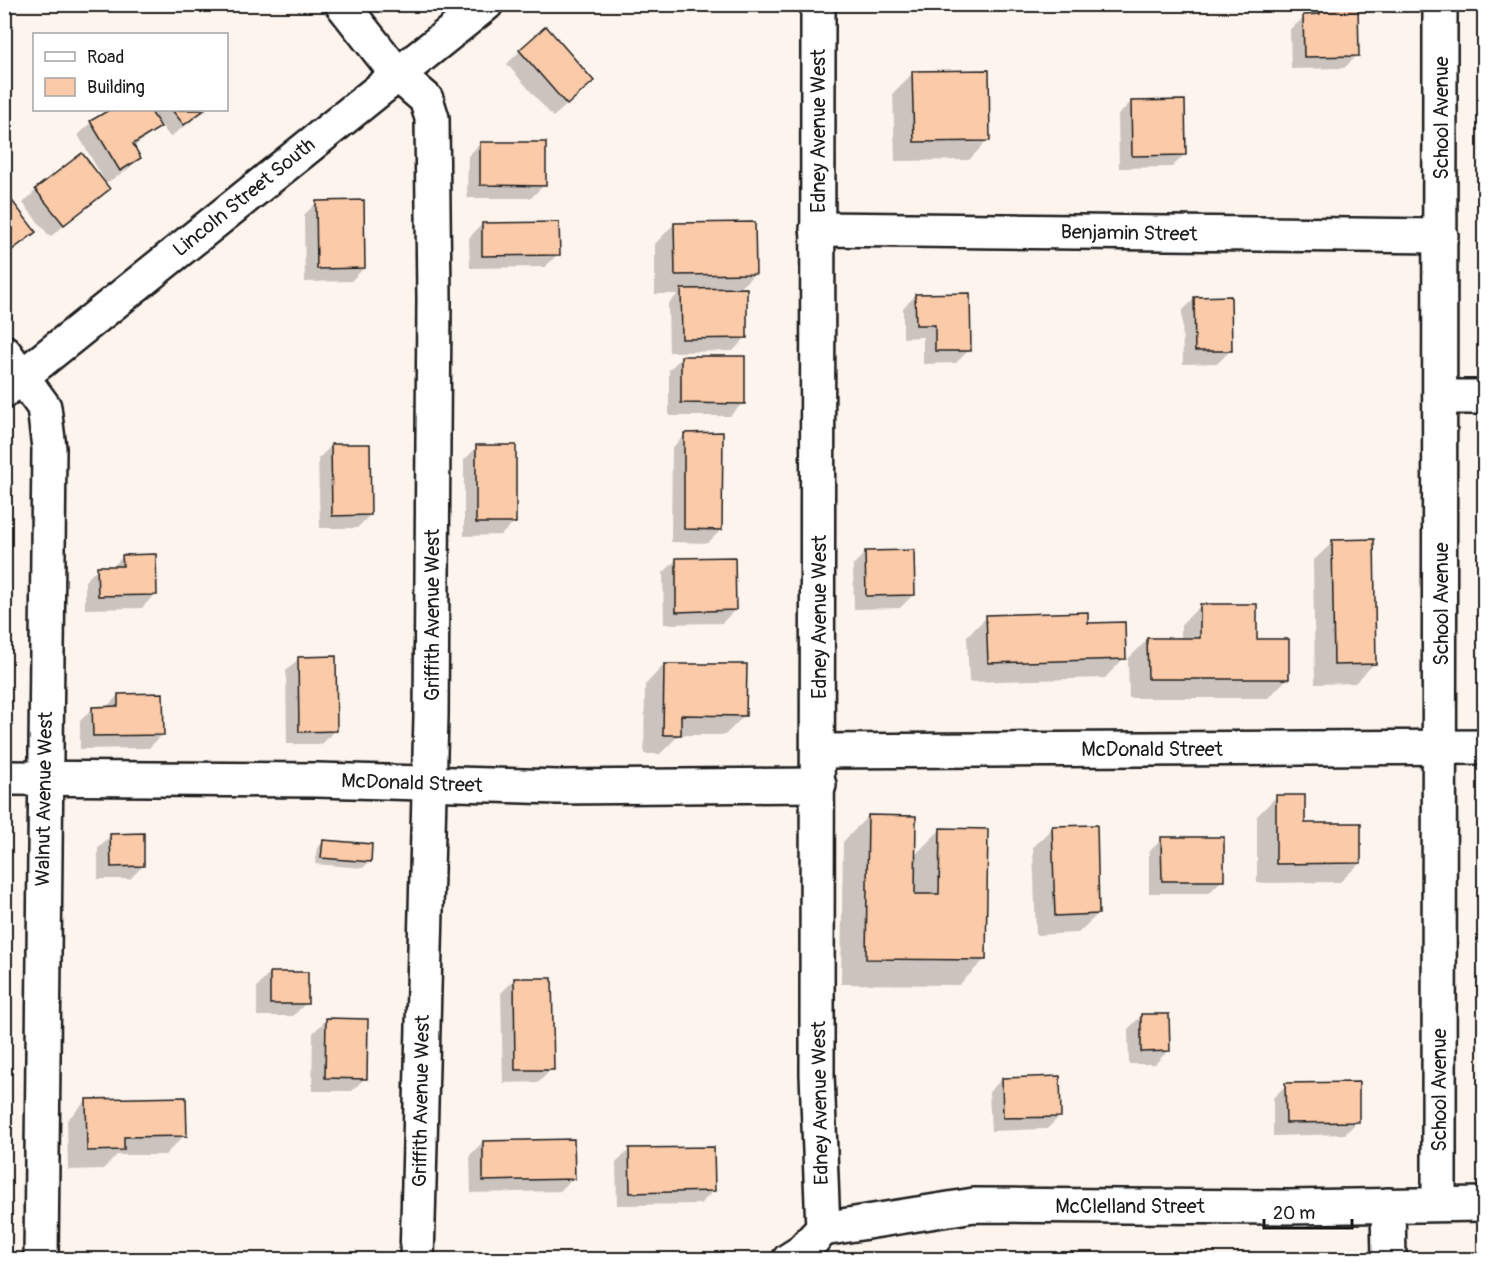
<svg xmlns="http://www.w3.org/2000/svg" width="1489" height="1264" viewBox="0 0 1489 1264" font-family="Pangolin,sans-serif">
  <style>
    .shadow { fill: #0003 }
    .building { fill: #facaa9; stroke: #1c1c1c; stroke-width: 1.5 }
    .lines { fill: none; stroke-linecap: round; stroke-linejoin: round }
    .minor-casing { stroke: #1c1c1c; stroke-width: 38 }
    .minor { stroke: #fff; stroke-width: 33 }
    .labels { text-anchor: middle; dominant-baseline: central; stroke-width: 4.5; stroke-linejoin: round; paint-order: stroke }
    .street-label { font-size: 20px; fill: #1c1c1c; stroke: #fff }
  </style>
  <rect width="100%" height="100%" fill="#fef4ee"/>
  <filter id="ink" filterUnits="userSpaceOnUse"><feTurbulence type="fractalNoise" baseFrequency=".0167" numOctaves="2"/><feDisplacementMap in="SourceGraphic" scale="12" xChannelSelector="R" yChannelSelector="G"/><feConvolveMatrix kernelMatrix="1 2 1 2 8 2 1 2 1" color-interpolation-filters="sRGB"/></filter>
  <g filter="url(#ink)">
    <g class="shadow">
      <path d="M1307,4h50l1,51 -14,13 -53,1 -1,-40 17,-13z"/>
      <path d="M1483,4h1v255h-2z"/>
      <path d="M520,51l59,43 -26,23 -46,-53z"/>
      <path d="M913,73l75,67 -19,20 -74,1 -2,-68z"/>
      <path d="M1131,102l54,52 -13,13 -53,1 -1,-53z"/>
      <path d="M112,110h95l-37,27 -15,-20 -2,1 6,9 -25,20 6,10 -13,13 -21,13 -28,-48 13,-13z"/>
      <path d="M481,143l63,42 -13,13h-64l1,-42z"/>
      <path d="M108,189l-58,48 -27,-34 13,-13z"/>
      <path d="M4,196l30,35 -30,26z"/>
      <path d="M317,202l47,66 -13,13 -46,1 -1,-67z"/>
      <path d="M482,224l76,30 -13,13 -75,1 -1,-30z"/>
      <path d="M674,224l81,49 -17,17 8,47 -13,14 -64,1 -1,-48 10,-10h-23v-50z"/>
      <path d="M916,295l53,55 -13,13 -33,1v-27l-20,1v-30z"/>
      <path d="M1195,298l36,52 -13,13 -35,1 -1,-53z"/>
      <path d="M682,357l61,46 -13,13h-61v-46z"/>
      <path d="M685,435l36,95 -13,13 -37,-1 1,-94z"/>
      <path d="M331,446l39,69 -13,13h-37l-2,-69z"/>
      <path d="M477,447l37,75 -13,13 -37,1v-76z"/>
      <path d="M1333,542l42,121 -20,20 -40,1 -2,-123z"/>
      <path d="M866,552l47,43 -13,13 -46,1 -1,-44z"/>
      <path d="M123,556l32,38 -13,14 -57,1v-28l13,-13h14z"/>
      <path d="M676,560l59,50 -13,13 -58,1 -1,-51z"/>
      <path d="M1201,605l54,35 33,38 -20,20h-139l-1,-39 20,-20h33v-14z"/>
      <path d="M987,617l99,8 38,33 -19,20 -136,4 -2,-46z"/>
      <path d="M299,658l36,73 -13,13h-35l-1,-73z"/>
      <path d="M664,665l81,50 -20,20h-46l-19,19h-16l1,-69z"/>
      <path d="M118,695l44,40 -13,13 -69,1v-28l13,-13h13z"/>
      <path d="M1276,797l28,28 56,38 -20,19 -83,1v-67z"/>
      <path d="M868,816l46,40 27,-27 43,131 -25,25 -118,-1 2,-142z"/>
      <path d="M1053,827l45,87 -20,19 -42,2 -3,-88z"/>
      <path d="M111,835l32,31 -13,13h-32v-31z"/>
      <path d="M1162,839l60,41 -13,13h-60v-41z"/>
      <path d="M323,842l46,20 -6,6 -48,-4 2,-16z"/>
      <path d="M270,973l36,30 -13,13h-36v-29z"/>
      <path d="M514,980l38,89 -13,13 -36,1 -2,-90z"/>
      <path d="M1141,1016l27,35 -13,13h-26l-1,-35z"/>
      <path d="M326,1020l39,58 -13,13h-40l1,-58z"/>
      <path d="M1002,1079l58,37 -13,13 -56,2 -2,-39z"/>
      <path d="M1286,1085l72,36 -13,13 -72,2v-38z"/>
      <path d="M1484,1088v47l-1,-45z"/>
      <path d="M87,1100l98,35 -20,20h-48l-14,14 -35,1 -1,-50z"/>
      <path d="M483,1142l90,36 -13,13 -89,2 -1,-38z"/>
      <path d="M629,1150l84,41 -13,13 -83,1 -1,-42z"/>
    </g>
    <g class="building">
      <path d="M1319,4h39l1,52 -55,1 -1,-42 17,-1z"/>
      <path d="M546,26l48,55 -27,24 -48,-55z"/>
      <path d="M989,70l1,71 -76,1 -2,-71z"/>
      <path d="M1185,100l1,55 -54,1 -1,-55z"/>
      <path d="M109,110h41l11,17 -28,17 8,14 -21,13 -30,-50z"/>
      <path d="M172,110h32l-20,15z"/>
      <path d="M480,142h66v44l-66,-1z"/>
      <path d="M82,153l28,36 -46,36 -29,-36z"/>
      <path d="M6,193l30,39 -32,24v-62z"/>
      <path d="M364,200l1,68 -48,1 -1,-68z"/>
      <path d="M559,222l1,33 -78,1v-33z"/>
      <path d="M755,222l1,52 -81,1 -1,-52z"/>
      <path d="M747,288v50l-65,1 -1,-50z"/>
      <path d="M970,293l1,58h-36v-26h-19l-1,-31z"/>
      <path d="M1231,296l1,55h-37l-1,-54z"/>
      <path d="M681,356h64v48l-64,-1z"/>
      <path d="M723,432l-1,98 -38,-1v-96z"/>
      <path d="M331,444h39l1,71 -39,1z"/>
      <rect x="476" y="445" width="40" height="78"/>
      <path d="M1374,539l2,125 -42,1 -2,-125z"/>
      <path d="M914,550l1,45 -49,1 -1,-45z"/>
      <path d="M156,554l1,41 -59,1 -1,-30h26l-1,-11z"/>
      <path d="M735,557l1,53 -60,2v-54z"/>
      <path d="M1200,604h57v35h32v40h-141l-1,-41h53z"/>
      <path d="M1088,612v11l37,-1 1,37 -138,4 -2,-48z"/>
      <path d="M336,656l1,75 -38,1 -1,-75z"/>
      <path d="M664,664h83l-1,52 -65,-1v20h-18z"/>
      <path d="M163,693l1,42 -71,1 -1,-29 26,-1v-12z"/>
      <path d="M1276,795h29v28h56v40l-85,1z"/>
      <path d="M868,815l48,1 -1,78h24l1,-66 48,1 -2,131 -120,-1z"/>
      <path d="M1097,825l2,89 -44,2 -3,-90z"/>
      <path d="M144,833v33l-33,1 -1,-33z"/>
      <path d="M1161,837h63v44h-62z"/>
      <path d="M323,840l49,4 -1,18 -50,-4z"/>
      <rect x="270" y="972" width="38" height="32"/>
      <path d="M514,978h38l2,92h-39z"/>
      <path d="M1141,1014h28l1,37 -29,1z"/>
      <path d="M326,1018l42,1 -1,60 -42,-1z"/>
      <path d="M1060,1076l1,41 -58,1 -1,-40z"/>
      <path d="M1359,1082v40l-73,1 -1,-40z"/>
      <path d="M186,1097l1,39 -63,1v13l-37,1 -1,-52z"/>
      <path d="M574,1139l1,40 -92,2v-40z"/>
      <path d="M714,1147l1,44 -85,2 -1,-45z"/>
    </g>
    <g class="lines">
      <g class="minor-casing">
        <g id="minor">
          <path d="M342,4l55,70 29,25 6,19 2,181 -3,417 -14,544"/>
          <path d="M818,4l-1,1070 6,155"/>
          <path d="M817,229l624,7"/>
          <path d="M4,352l40,55 5,41 -8,812"/>
          <path d="M4,391l482,-387"/>
          <path d="M1441,397h43"/>
          <path d="M819,751l665,-4"/>
          <path d="M4,778l313,2 240,7 262,-2"/>
          <path d="M1439,1204l1,-1200"/>
          <path d="M1388,1205l1,55"/>
          <path d="M789,1260l11,-7 23,-24 151,-24 314,2 196,-3"/>
        </g>
      </g>
      <use href="#minor" class="minor"/>
    </g>
  </g>
  <g class="labels">
    <g class="street-label">
      <text transform="translate(1441 118) rotate(-90)">School Avenue</text>
      <text transform="translate(818 131) rotate(-90)">Edney Avenue West</text>
      <text transform="translate(244 197) rotate(-39)">Lincoln Street South</text>
      <text transform="translate(1129 233) rotate(1)">Benjamin Street</text>
      <text transform="translate(1441 604) rotate(-90)">School Avenue</text>
      <text transform="translate(432 615) rotate(-90)">Griffith Avenue West</text>
      <text transform="translate(819 617) rotate(-90)">Edney Avenue West</text>
      <text x="1152" y="749">McDonald Street</text>
      <text transform="translate(412 783) rotate(2)">McDonald Street</text>
      <text transform="translate(44 799) rotate(-89)">Walnut Avenue West</text>
      <text transform="translate(1439 1090) rotate(-90)">School Avenue</text>
      <text transform="translate(421 1101) rotate(-89)">Griffith Avenue West</text>
      <text transform="translate(820 1103) rotate(-91)">Edney Avenue West</text>
      <text x="1130" y="1206">McClelland Street</text>
    </g>
  </g>
  <rect width="1489" height="1264" fill="none" stroke="#fff" stroke-width="24"/>
  <rect x="12" y="12" width="1465" height="1240" fill="none" stroke="#1c1c1c" stroke-width="2" filter="url(#ink)"/>
  <rect x="33" y="33" width="195" height="78" fill="#ffffff" stroke="#a4a4a4" stroke-width="1.5"/>
  <rect x="45" y="52" width="30" height="9" fill="#ffffff" stroke="#a4a4a4" stroke-width="1.5"/>
  <text x="87" y="63" font-size="18" fill="#1c1c1c">Road</text>
  <rect x="45" y="78" width="30" height="18" fill="#facaa9" stroke="#a4a4a4" stroke-width="1.5"/>
  <text x="87" y="93" font-size="18" fill="#1c1c1c">Building</text>
  <path d="M1264 1219v9h88v-9" fill="none" stroke="#1c1c1c" stroke-width="3"/>
  <text x="1273" y="1219" font-size="18" fill="#1c1c1c" stroke="#ffffff" stroke-width="4.5" paint-order="stroke">20 m</text>
</svg>
